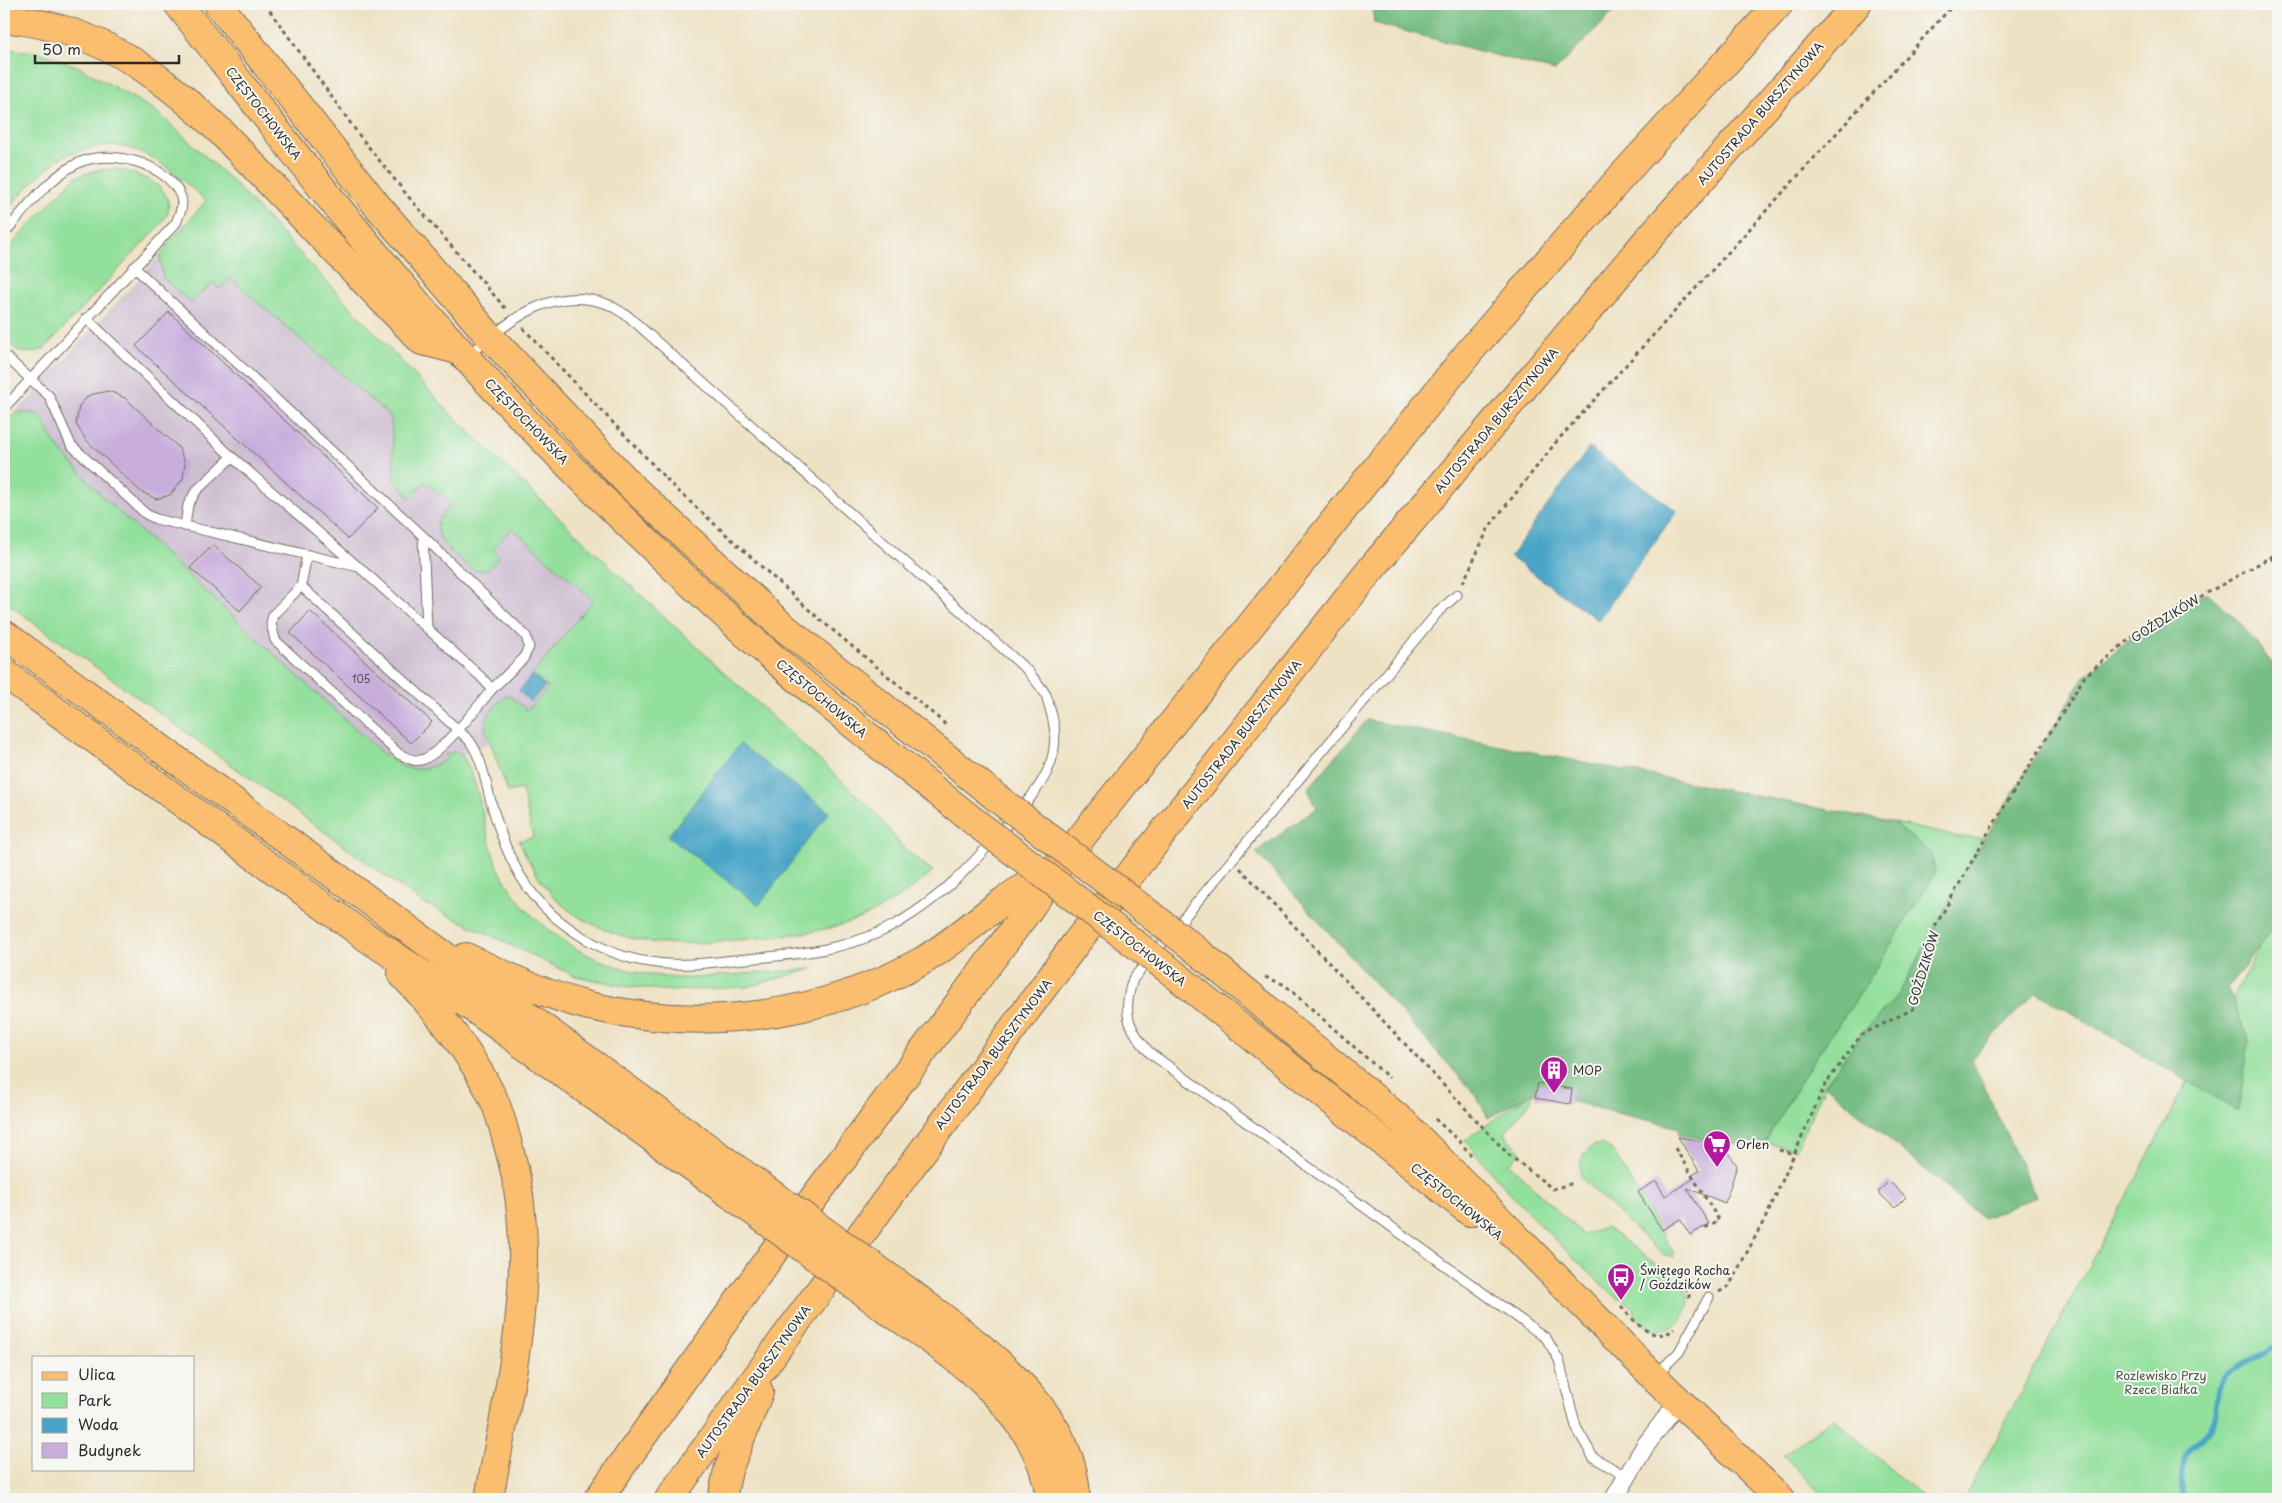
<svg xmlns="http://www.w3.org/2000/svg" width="2282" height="1503" viewBox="0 0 2282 1503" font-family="'Playpen Sans',sans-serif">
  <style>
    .industrial { fill: #cebed1 }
    .green { fill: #93e09c; stroke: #5f8664 }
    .forest { fill: #76be84; stroke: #507458 }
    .water { fill: #49a5c7; stroke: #3a6879 }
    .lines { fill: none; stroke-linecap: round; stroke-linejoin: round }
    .stream { stroke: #49a5c7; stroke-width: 5.5 }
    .building { fill: #c8addd }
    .service-casing { stroke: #6f6b61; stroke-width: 11 }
    .minor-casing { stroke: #6f6b61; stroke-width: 20 }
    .primary-casing { stroke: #6f6b61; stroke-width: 30 }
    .motorway-casing { stroke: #6f6b61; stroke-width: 30 }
    .path { stroke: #6f6b61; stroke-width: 3; stroke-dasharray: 4 4; stroke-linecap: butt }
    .service { stroke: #fff; stroke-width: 9 }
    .minor { stroke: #fff; stroke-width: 18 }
    .primary { stroke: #fbbd6e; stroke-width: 28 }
    .motorway { stroke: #fbbd6e; stroke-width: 28 }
    .primary-bridge-casing { stroke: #6f6b61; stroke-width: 30; stroke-linecap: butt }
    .motorway-bridge-casing { stroke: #6f6b61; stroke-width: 30; stroke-linecap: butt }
    .primary-bridge { stroke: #fbbd6e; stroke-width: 28 }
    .motorway-bridge { stroke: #fbbd6e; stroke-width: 28 }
    .labels { text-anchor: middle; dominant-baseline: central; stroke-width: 4; stroke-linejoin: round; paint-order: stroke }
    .number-label { font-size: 10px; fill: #524c58 }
    .street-label { font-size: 12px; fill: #2b2b2b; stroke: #f6f6f2 }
    .poi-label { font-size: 12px; fill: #2b2b2b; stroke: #f6f6f2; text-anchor: start }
    .park-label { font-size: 12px; fill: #455847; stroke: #f6f6f2 }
  </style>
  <rect width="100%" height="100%" fill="#f6f6f2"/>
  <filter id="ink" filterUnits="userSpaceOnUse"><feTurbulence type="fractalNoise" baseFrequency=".02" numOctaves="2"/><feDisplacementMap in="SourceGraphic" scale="10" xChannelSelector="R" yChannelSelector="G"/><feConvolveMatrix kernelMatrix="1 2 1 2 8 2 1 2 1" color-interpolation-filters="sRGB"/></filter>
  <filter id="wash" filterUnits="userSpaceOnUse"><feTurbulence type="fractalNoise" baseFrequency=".0096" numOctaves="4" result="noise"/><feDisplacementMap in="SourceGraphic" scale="20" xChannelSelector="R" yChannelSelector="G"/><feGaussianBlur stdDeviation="1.12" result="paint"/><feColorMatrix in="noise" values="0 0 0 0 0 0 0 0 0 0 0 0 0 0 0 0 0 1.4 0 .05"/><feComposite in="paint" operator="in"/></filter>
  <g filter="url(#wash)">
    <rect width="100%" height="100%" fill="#eee2c4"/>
    <path class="industrial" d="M160,256v11l53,15 18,-3 160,138 4,63 30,2 27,22 -14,16 61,38 -7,-8 19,-22 82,72 -60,74 15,14 -21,23 -42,17 4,15 -27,12 -7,-3 -25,16 -13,2 -10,-1 -9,-4 -35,-29 -259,-238 -49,-54 -10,-22 -6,-8 -23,-2z"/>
    <g class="green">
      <path d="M4,49l35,3 40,15 77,44 75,69 222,236 165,158 257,238 28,36 30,23c-18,16 -38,30 -59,41 -40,21 -93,24 -137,28 -29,2 -58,6 -87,2 -24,-3 -53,-14 -74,-27 -27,-17 -44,-46 -57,-74l14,-4 -11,-48 -14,3 -23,-64 4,-14 18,-20 20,16 21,-22 -15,-14 60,-74 -81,-72 -19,21 6,8 -12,13h-14c-12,-11 -41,-29 -35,-48 2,-7 10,-13 14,-19l-27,-21 -15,16 -15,-18 -4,-63 -160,-138 -12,10 -6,-7 -22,21 -28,-25 -3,-22 8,-12 38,-43c-35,-31 -71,-69 -122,-51 -8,2 -19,4 -25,9 -20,15 -38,35 -55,53z"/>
      <path d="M118,169c19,5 56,16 50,43 -1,5 -6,10 -9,14l-115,123c-20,7 -26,4 -40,-11v-85l71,-76 22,-7z"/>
      <path d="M16,412l22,2 7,8 10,22 49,54 259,238c30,25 46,47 85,22l-4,-3 11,-3 7,3c22,35 20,81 39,118 34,66 107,101 178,105 16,1 33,-2 49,-3 28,-2 56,-4 84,-6l-65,18 -75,4 -48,-5 -49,-10 -152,-73 -419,-302v-177z"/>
      <path d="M1895,823l63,14 27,1 -53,94 -33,62 -38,41 -36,50 -29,65 -31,-8 46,-78 50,-72 71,-137z"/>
      <path d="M2278,913v586h-314z"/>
      <path d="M1533,1092l-2,9 -27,33 17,18 -12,12 74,71 23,-8 66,49 -1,2c5,4 11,8 15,13 10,18 -10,40 -27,40 -10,0 -17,-8 -24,-15v-7l-11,-10 -8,-1c-53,-50 -107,-101 -151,-158z"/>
      <path d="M1601,1144l9,4 4,5 59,99 1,6 -12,-4 -81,-76c-3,-16 2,-32 20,-34z"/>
      <path d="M1833,1418l91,81h-98l-43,-44z"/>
    </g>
    <g class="forest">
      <path d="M1372,4h249l-66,67 -181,-48z"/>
      <path d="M2207,592l34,32 37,47v251l-50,66 21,54 -11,69 -202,-119 -65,67 65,138 -53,21 -158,-133 36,-50 38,-41 33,-62 53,-94 100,-162 53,-44z"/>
      <path d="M1367,720l528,103 37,32 3,19 -74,118 -50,72 -46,78 -31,2 -56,-9 1,-7 -146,-36 -45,26 -12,-23 -220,-243 61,-44 -9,-19z"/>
    </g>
    <g class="water">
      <path d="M1589,448l88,63 -79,109 -88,-63z"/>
      <path d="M532,675l13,11 -15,16 -11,-11z"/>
      <path d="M740,744l89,68 -70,93 -91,-69z"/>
    </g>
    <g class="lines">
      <path class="stream" d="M2181,1499c2,-14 0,-32 5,-45 4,-12 19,-13 24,-24 8,-16 3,-40 16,-55 13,-13 38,-17 52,-31"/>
    </g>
    <g id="blocks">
      <g class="building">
        <path d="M169,312l209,196 -30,31 -212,-193z"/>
        <path d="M109,391l16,7 53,49 7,16 -2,16 -13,16 -14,4 -16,-8 -54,-51 -10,-16 3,-18 10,-11z"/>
        <path d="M213,545l48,42 -21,24 -50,-43z"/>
        <path d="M310,611l122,111 -21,21 -121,-110z"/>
        <path d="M1538,1083l34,6 -2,15 -35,-6z"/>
        <path d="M1678,1137l46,8 13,21 -12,37 -38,-15 22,36 -19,11 -10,-16 -18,11 -24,-38 18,-11 9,15 28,-17 -2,-3 8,-5z"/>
        <path d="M1889,1181l17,16 -11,11 -17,-16z"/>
      </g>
    </g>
  </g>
  <g filter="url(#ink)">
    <use href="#blocks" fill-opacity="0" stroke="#6f6b61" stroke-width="1"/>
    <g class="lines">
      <g class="service-casing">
        <g id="service">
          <path d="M4,234c21,-25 44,-56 74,-71 31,-15 90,0 103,34 3,9 -2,18 -5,26l-172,185"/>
          <path d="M134,267l289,269 103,100 3,11 -6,12 -31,30"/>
          <path d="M86,318l146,139 125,109"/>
          <path d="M4,355l45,41 22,49 75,69 10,5 203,48 122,110 11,12c-13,16 -52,67 -71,71 -8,2 -15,-3 -22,-6l-124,-114 -4,-17 2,-8 28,-29 6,-31"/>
          <path d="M185,526l3,-21 8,-14 36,-34"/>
          <path d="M423,536l4,92"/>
          <path d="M301,586l168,154c12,16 16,39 21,58 13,49 30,92 71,124 26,20 56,36 89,40 28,5 56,1 84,-2 56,-5 113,-8 164,-37 45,-27 71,-55 105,-94 32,-36 63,-65 48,-117 -2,-5 -3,-12 -5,-17 -5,-9 -13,-17 -19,-25l-399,-354c-8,-4 -16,-11 -24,-13 -55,-18 -97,20 -136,53"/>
          <path d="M1457,595l-19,17 -305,367c-11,33 -6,48 17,74l396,285 13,22 17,67 17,30 34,20"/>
          <path d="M1656,1375l23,-23 30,-55"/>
        </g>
      </g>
      <g class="minor-casing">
        <path id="minor" d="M1614,1499l31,-53 34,-45"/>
      </g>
      <g class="primary-casing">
        <g id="primary">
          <path d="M178,4c92,116 180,236 280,345 90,99 187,194 287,284 74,66 154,128 231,190"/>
          <path d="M218,4l157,199 115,134 142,150 149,138 216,173"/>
          <path d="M1190,945l213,177 251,255 127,122"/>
          <path d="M1168,969l302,243"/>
        </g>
      </g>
      <g class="motorway-casing">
        <g id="motorway">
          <path d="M4,20c17,-1 32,3 49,7 67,17 118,58 167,104l202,210 36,9"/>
          <path d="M4,634l737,538"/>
          <path d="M4,673l362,264 104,69 257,186"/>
          <path d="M466,957c39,18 81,39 123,49 113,26 232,12 333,-45 30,-17 54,-41 82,-60 15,-11 30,-20 45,-30"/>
          <path d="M402,974c36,37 68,77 91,124 7,15 11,31 15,47 35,117 1,238 -19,354"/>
          <path d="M905,1289c65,50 170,117 171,210"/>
          <path d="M889,1311c66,45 152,102 161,188"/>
          <path d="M598,1499l174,-245 257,-345 31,-45 410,-513 152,-175 157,-172"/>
          <path d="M669,1499l112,-156 295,-400 296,-375 272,-324 213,-240"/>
          <path d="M722,1499l6,-29 31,-78"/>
        </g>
      </g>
      <g class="path">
        <path d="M265,4l94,131 48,60 99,114"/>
        <path d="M523,328l153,161 141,128 126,105 3,4"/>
        <path d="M2271,558l7,8"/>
        <path d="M1463,583l26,-56 68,-86 397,-437"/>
        <path d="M1240,868l268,286 45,35 21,-6"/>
        <path d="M1265,977l20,8 104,93"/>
        <path d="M1435,1119l25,23 11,13"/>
        <path d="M1675,1148l44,72 -14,8"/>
        <path d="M1779,1150l15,4"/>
        <path d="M1673,1277l15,14 2,9"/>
        <path d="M1719,1292l10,-6 39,-73 57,-128 36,-50 52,-26 19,-77 53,-94 100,-162 53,-44 140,-79"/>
        <path d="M1621,1307c15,15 31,38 54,22"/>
      </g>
      <use href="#service" class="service"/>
      <use href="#minor" class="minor"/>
      <use href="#primary" class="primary"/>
      <use href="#motorway" class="motorway"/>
      <g class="primary-bridge-casing">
        <g id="primary-bridge">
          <path d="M997,798l193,147"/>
          <path d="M976,823l192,146"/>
        </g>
      </g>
      <g class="motorway-bridge-casing">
        <g id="motorway-bridge">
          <path d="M741,1172l164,117"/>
          <path d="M727,1192l162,119"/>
        </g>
      </g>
      <use href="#primary-bridge" class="primary-bridge"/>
      <use href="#motorway-bridge" class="motorway-bridge"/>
    </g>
  </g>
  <defs>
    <g id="building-pin" transform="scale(1.4375)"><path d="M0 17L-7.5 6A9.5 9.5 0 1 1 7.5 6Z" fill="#b5179e" stroke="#f6f6f2"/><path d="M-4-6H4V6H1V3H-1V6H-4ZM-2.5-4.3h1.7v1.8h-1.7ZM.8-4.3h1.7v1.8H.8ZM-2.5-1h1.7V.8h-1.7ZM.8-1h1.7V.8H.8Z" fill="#fff"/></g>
    <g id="supermarket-pin" transform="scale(1.4375)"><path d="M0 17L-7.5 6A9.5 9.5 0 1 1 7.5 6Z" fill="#b5179e" stroke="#f6f6f2"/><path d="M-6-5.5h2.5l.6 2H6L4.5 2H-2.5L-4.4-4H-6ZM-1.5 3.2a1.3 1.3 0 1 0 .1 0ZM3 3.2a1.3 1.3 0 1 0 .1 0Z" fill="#fff"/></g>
    <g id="bus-pin" transform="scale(1.4375)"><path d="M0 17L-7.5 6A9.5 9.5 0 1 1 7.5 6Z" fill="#b5179e" stroke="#f6f6f2"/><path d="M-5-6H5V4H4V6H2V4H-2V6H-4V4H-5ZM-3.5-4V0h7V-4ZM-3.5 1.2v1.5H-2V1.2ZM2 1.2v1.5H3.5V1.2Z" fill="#fff"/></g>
  </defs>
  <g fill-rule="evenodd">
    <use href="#building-pin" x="1554" y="1070"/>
    <use href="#supermarket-pin" x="1717" y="1144"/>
    <use href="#bus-pin" x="1621" y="1277"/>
  </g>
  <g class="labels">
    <g class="number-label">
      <text x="361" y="678">105</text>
    </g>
    <g class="street-label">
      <text transform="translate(264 113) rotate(52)">CZĘSTOCHOWSKA</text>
      <text transform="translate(1760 113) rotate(-49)">AUTOSTRADA BURSZTYNOWA</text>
      <text transform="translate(1496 420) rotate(-50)">AUTOSTRADA BURSZTYNOWA</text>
      <text transform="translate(527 421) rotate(46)">CZĘSTOCHOWSKA</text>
      <text transform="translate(2165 618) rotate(-32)">GOŹDZIKÓW</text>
      <text transform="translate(822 698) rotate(40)">CZĘSTOCHOWSKA</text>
      <text transform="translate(1241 734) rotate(-52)">AUTOSTRADA BURSZTYNOWA</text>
      <text transform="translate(1140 948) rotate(38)">CZĘSTOCHOWSKA</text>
      <text transform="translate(1923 968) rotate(-73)">GOŹDZIKÓW</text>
      <text transform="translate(993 1054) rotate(-53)">AUTOSTRADA BURSZTYNOWA</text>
      <text transform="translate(1457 1201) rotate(39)">CZĘSTOCHOWSKA</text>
      <text transform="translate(753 1381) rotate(-54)">AUTOSTRADA BURSZTYNOWA</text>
    </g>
    <g class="poi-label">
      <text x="1573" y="1070">MOP</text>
      <text x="1736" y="1144">Orlen</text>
      <text x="1640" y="1270">Świętego Rocha<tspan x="1640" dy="14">/ Goździków</tspan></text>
    </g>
    <g class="park-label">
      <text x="2161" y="1375">Rozlewisko Przy<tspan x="2161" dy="14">Rzece Białka</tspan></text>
    </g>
  </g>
  <rect width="2282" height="1503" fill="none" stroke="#f6f6f2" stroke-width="20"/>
  <rect x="32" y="1356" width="162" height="115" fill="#f6f6f2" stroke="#a5a5a2"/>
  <rect x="42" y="1372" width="25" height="8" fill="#fbbd6e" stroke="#a5a5a2"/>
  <text x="78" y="1380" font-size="15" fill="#2b2b2b">Ulica</text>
  <rect x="42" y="1393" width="25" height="15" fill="#93e09c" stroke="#a5a5a2"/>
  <text x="78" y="1406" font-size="15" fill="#2b2b2b">Park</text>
  <rect x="42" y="1418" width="25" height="15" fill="#49a5c7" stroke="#a5a5a2"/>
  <text x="78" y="1430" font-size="15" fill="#2b2b2b">Woda</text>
  <rect x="42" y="1443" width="25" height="15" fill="#c8addd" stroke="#a5a5a2"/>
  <text x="78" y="1456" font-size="15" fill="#2b2b2b">Budynek</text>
  <path d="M35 55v8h144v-8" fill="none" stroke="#2b2b2b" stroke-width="2.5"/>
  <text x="42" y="55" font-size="15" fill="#2b2b2b" stroke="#f6f6f2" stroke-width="4" paint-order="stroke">50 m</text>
</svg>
